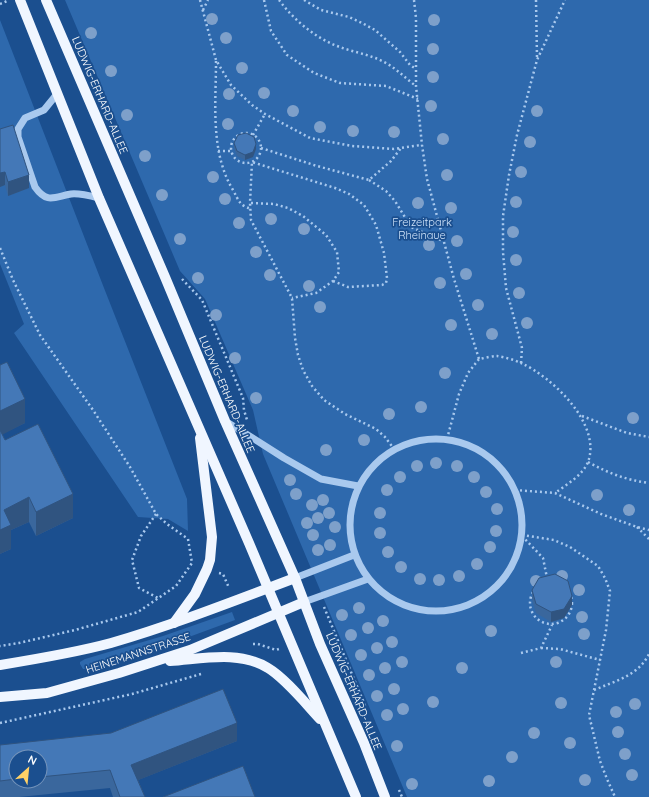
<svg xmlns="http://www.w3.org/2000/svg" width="649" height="797" viewBox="0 0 649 797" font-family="Quicksand,sans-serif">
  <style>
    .green { fill: #2e69ad }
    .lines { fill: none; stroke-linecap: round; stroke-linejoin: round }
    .path { stroke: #a9c9ee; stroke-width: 2.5; stroke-dasharray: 2 3; stroke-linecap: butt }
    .minor { stroke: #a9c9ee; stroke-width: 7 }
    .major { stroke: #f0f6ff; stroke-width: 10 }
    .tree { fill: #7ea0ca }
    .wall { fill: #3a679d; fill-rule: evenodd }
    .shaded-wall { fill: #305480 }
    .building { fill: #4478b7; stroke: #305480 }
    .labels { text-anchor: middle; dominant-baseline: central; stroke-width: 3.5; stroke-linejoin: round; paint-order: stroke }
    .street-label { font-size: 11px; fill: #fff; stroke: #1b4f8f }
    .park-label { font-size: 11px; fill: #cfe3fa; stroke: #1b4f8f }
  </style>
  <rect width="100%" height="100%" fill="#1b4f8f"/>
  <g class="green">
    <path d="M65,0h584v797h-242l-144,-343 -10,-44 -48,-111 -25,-28z"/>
    <path d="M0,20l104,268 83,211 1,32 -20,-12 -30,-2 -124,-184 10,-9 -24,-60z"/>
    <path d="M232,612l3,8 -84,31 -65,18h-3l-3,-5v-2l5,-3 78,-23z"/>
  </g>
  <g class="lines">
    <g class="path">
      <path d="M200,0l16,60 15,25 21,20 13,9 45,24 42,8 42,3 27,-4"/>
      <path d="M264,0l7,31 16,24 27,18 26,10 46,3 32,13"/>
      <path d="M279,0c15,20 35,37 58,46 15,6 32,8 47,16 12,6 21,16 32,24"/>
      <path d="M304,0l17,10 28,7 13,6 13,7 25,22 10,13 6,4"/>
      <path d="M414,0l2,18v68l6,59 5,34 27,100 25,80"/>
      <path d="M536,0l1,58"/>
      <path d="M0,4l7,-3"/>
      <path d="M203,10l5,-10"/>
      <path d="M216,61c0,43 -6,91 17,129 6,11 6,15 18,19"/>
      <circle cx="246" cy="148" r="15"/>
      <path d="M253,135l12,-21"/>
      <path d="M261,148l56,18 52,14 22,-19 10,-13"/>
      <path d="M218,151h14"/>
      <path d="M369,180l17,11 9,10 16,26 32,14"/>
      <path d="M251,203l23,1 14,4 15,8 23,19 11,17 2,20 -6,9 -17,12 -24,5"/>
      <path d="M0,248l13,32 27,55 53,75 37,57 26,47 11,10 21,15 4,24 -16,23 -38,26 -63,18 -56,13 -19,3"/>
      <path d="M182,279l20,21 41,98 1,12 3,10"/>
      <path d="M333,281l15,6 34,-2 4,-2 1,-5 -3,-25 -8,-28 -12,-20 -15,-11 -14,-6 -83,-26 -2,41 1,17 41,78 3,40 3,17 5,15 9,16 12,14 21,14 31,15 9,8 9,12"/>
      <path d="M521,363l1,-15 -16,-60 -3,-36v-36l6,-41 8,-40 20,-75 28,-60"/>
      <path d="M582,416l45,17 22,4"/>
      <path d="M447,439l12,-45 9,-21 11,-14c6,-1 13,-3 18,-3 7,1 18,4 24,7 31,14 81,61 67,99 -5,13 -22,23 -33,31"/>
      <path d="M588,462c20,11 38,18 61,21"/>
      <path d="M515,490l40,3 46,21 36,13 12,3"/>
      <path d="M156,514l-15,22 -9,24 7,28 19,10"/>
      <path d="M637,527l12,12"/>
      <path d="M522,535l32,5 16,7 28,19 7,12 5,13 -4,39 -17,85 11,46 7,18 8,18"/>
      <path d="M522,536l21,22 4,20"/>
      <path d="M219,573l4,1 6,14"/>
      <circle cx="551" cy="603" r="21"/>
      <path d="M324,607l42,101"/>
      <path d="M253,644h5l18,6 3,-1"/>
      <path d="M541,648l19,1 40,11"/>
      <path d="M521,653l20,-5 11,-23"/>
      <path d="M594,690c21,-9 44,-14 55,-36"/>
      <path d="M0,723l132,-29 69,-20"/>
      <path d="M399,790l3,7"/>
    </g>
    <g class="minor">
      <path d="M57,94l-13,16 -19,8 -7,11v8l17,50c12,17 19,10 36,7 8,-1 20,2 28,4"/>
      <path d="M225,421l26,16 33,21 37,21 37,7"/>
      <circle cx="436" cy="525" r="86"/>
      <path d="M295,578l59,-23"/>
      <path d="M304,602l64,-23"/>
    </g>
    <g class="major">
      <path d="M20,0l79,198 150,345 107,254"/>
      <path d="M46,0l119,277 60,144 70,157 25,66 44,99 21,54"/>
      <path d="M174,623l21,-29 12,-25 3,-9 2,-23 -12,-99"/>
      <path d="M170,661c32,-2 69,-11 98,7 17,10 38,36 52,51"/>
      <path d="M0,665c37,-6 74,-12 111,-22 62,-18 123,-42 184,-65"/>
      <path d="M0,697l47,-4 72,-20 71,-23 114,-48"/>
    </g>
  </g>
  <g class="tree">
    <circle cx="212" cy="19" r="6"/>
    <circle cx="434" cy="20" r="6"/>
    <circle cx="91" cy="33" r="6"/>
    <circle cx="226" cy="38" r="6"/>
    <circle cx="433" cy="49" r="6"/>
    <circle cx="242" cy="68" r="6"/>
    <circle cx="111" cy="71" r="6"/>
    <circle cx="433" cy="77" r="6"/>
    <circle cx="264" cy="93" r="6"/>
    <circle cx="229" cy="94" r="6"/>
    <circle cx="431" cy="106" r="6"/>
    <circle cx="293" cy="111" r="6"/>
    <circle cx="537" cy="111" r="6"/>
    <circle cx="127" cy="115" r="6"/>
    <circle cx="228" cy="124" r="6"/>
    <circle cx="320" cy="127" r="6"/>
    <circle cx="353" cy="131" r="6"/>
    <circle cx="394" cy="132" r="6"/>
    <circle cx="443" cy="139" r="6"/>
    <circle cx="530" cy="142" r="6"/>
    <circle cx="145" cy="156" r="6"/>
    <circle cx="521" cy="172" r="6"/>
    <circle cx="447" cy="175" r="6"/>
    <circle cx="213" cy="177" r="6"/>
    <circle cx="162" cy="195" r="6"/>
    <circle cx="225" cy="199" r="6"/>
    <circle cx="516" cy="202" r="6"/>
    <circle cx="418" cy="203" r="6"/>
    <circle cx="451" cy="208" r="6"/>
    <circle cx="271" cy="219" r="6"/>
    <circle cx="239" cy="223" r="6"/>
    <circle cx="304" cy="229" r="6"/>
    <circle cx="513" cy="232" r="6"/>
    <circle cx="180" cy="239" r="6"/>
    <circle cx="457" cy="241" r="6"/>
    <circle cx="429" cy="245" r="6"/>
    <circle cx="256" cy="252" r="6"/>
    <circle cx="516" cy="260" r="6"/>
    <circle cx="466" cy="274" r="6"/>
    <circle cx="270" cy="275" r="6"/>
    <circle cx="198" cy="278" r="6"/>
    <circle cx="440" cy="283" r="6"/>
    <circle cx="309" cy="286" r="6"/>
    <circle cx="519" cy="293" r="6"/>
    <circle cx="478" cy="305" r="6"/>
    <circle cx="320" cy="307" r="6"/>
    <circle cx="216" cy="315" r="6"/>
    <circle cx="527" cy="323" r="6"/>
    <circle cx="451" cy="325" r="6"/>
    <circle cx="492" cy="334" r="6"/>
    <circle cx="235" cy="358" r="6"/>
    <circle cx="445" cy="373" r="6"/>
    <circle cx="256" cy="398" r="6"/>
    <circle cx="421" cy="407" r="6"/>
    <circle cx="389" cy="414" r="6"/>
    <circle cx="633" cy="418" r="6"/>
    <circle cx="364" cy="440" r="6"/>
    <circle cx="326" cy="450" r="6"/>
    <circle cx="436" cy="463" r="6"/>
    <circle cx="417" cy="466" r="6"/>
    <circle cx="457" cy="466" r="6"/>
    <circle cx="400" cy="477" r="6"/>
    <circle cx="474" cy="477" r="6"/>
    <circle cx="290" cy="480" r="6"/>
    <circle cx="387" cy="490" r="6"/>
    <circle cx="486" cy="492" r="6"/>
    <circle cx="296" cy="494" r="6"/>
    <circle cx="597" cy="495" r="6"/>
    <circle cx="323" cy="500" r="6"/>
    <circle cx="312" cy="505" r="6"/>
    <circle cx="497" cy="509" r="6"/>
    <circle cx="629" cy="510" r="6"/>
    <circle cx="329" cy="513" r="6"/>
    <circle cx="380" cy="513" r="6"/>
    <circle cx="318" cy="518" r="6"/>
    <circle cx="307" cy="523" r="6"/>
    <circle cx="335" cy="527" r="6"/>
    <circle cx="496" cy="531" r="6"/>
    <circle cx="380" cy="533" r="6"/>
    <circle cx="313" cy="535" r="6"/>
    <circle cx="330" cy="545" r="6"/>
    <circle cx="490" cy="547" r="6"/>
    <circle cx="318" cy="550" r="6"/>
    <circle cx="388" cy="552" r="6"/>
    <circle cx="477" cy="564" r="6"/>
    <circle cx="401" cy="567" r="6"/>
    <circle cx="459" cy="576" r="6"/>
    <circle cx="562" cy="576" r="6"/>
    <circle cx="420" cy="579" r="6"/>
    <circle cx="439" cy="580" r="6"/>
    <circle cx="536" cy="581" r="6"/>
    <circle cx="579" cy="590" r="6"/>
    <circle cx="359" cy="608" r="6"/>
    <circle cx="342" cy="615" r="6"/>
    <circle cx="582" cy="617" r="6"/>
    <circle cx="383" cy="621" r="6"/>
    <circle cx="368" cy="628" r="6"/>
    <circle cx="491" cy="631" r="6"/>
    <circle cx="584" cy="634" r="6"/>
    <circle cx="351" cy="635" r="6"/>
    <circle cx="392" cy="642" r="6"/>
    <circle cx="377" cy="648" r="6"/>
    <circle cx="361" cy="655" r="6"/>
    <circle cx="402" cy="662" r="6"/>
    <circle cx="556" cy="662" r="6"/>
    <circle cx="385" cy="668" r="6"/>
    <circle cx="462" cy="668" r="6"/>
    <circle cx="369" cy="675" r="6"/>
    <circle cx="394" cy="689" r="6"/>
    <circle cx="377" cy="696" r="6"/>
    <circle cx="433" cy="702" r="6"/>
    <circle cx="561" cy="703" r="6"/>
    <circle cx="635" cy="704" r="6"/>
    <circle cx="403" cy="709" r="6"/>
    <circle cx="616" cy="712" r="6"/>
    <circle cx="387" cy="715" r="6"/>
    <circle cx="618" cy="732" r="6"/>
    <circle cx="534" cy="733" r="6"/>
    <circle cx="570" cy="743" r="6"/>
    <circle cx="397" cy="746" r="6"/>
    <circle cx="625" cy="754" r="6"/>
    <circle cx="512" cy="757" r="6"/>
    <circle cx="632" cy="775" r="6"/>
    <circle cx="585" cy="780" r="6"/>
    <circle cx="489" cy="781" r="6"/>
    <circle cx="412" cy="784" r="6"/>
  </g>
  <g class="wall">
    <path d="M0,129l29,59 -21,8 -3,-11 -5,2z"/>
    <path d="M234,143l22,6 -3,8 -8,3 -8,-4 -3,-8z"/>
    <path d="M0,365l25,58 -23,11 3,6 68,78 -37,18 -7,-14 -18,8v19l-11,5z"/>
    <path d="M532,590l40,15 -8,13 -13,4 -15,-9 -4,-13z"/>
    <path d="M237,741l-99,39 7,17h-32l-3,-9 -91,9h-19v-52zM16,757h24v24h-24z"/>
  </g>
  <g class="shaded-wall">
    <path d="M256,144v5l-3,8 -8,3v-5z"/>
    <path d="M5,172v13l-5,2v-14z"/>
    <path d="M29,175v13l-21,8v-14z"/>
    <path d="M25,399v24l-25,13v-25z"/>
    <path d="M73,494v24l-37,18v-24z"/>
    <path d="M29,497v25l-18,8v19l-11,5v-24l4,-20z"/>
    <path d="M572,596v9l-8,13 -13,4v-10z"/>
    <path d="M237,723v18l-106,42v-18z"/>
  </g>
  <g class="building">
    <path d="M13,125l16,50 -21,7 -3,-10 -5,1v-44z"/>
    <path d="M246,133l8,4 2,7 -3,8 -8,3 -8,-4 -3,-8 4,-8z"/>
    <path d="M7,362l18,37 -25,12v-46z"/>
    <path d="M38,424l35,70 -37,18 -7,-15 -25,13 7,15 -11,5v-100l5,10z"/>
    <path d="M555,574l13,7 4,15 -8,13 -13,3 -15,-8 -4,-14 7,-12z"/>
    <path d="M223,689l14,34 -106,42 14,32h-25l-10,-27 -70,7v-20h-24v22l-16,2v-36l111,-12z"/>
    <path d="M243,766l12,31h-92z"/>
  </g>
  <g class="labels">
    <g class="street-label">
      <text transform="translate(100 95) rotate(67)">LUDWIG-ERHARD-ALLEE</text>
      <text transform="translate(227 394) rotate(67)">LUDWIG-ERHARD-ALLEE</text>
      <text transform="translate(138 653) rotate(-18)">HEINEMANNSTRASSE</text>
      <text transform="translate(354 691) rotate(67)">LUDWIG-ERHARD-ALLEE</text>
    </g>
    <g class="park-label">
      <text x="422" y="222">Freizeitpark<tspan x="422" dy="13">Rheinaue</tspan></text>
    </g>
  </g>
  <g transform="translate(28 769) rotate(27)"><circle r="19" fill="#1b4f8f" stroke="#7695bc"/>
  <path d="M0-3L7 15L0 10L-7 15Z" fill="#ffd166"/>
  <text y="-6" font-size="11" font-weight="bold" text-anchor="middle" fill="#ffffff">N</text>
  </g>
</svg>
